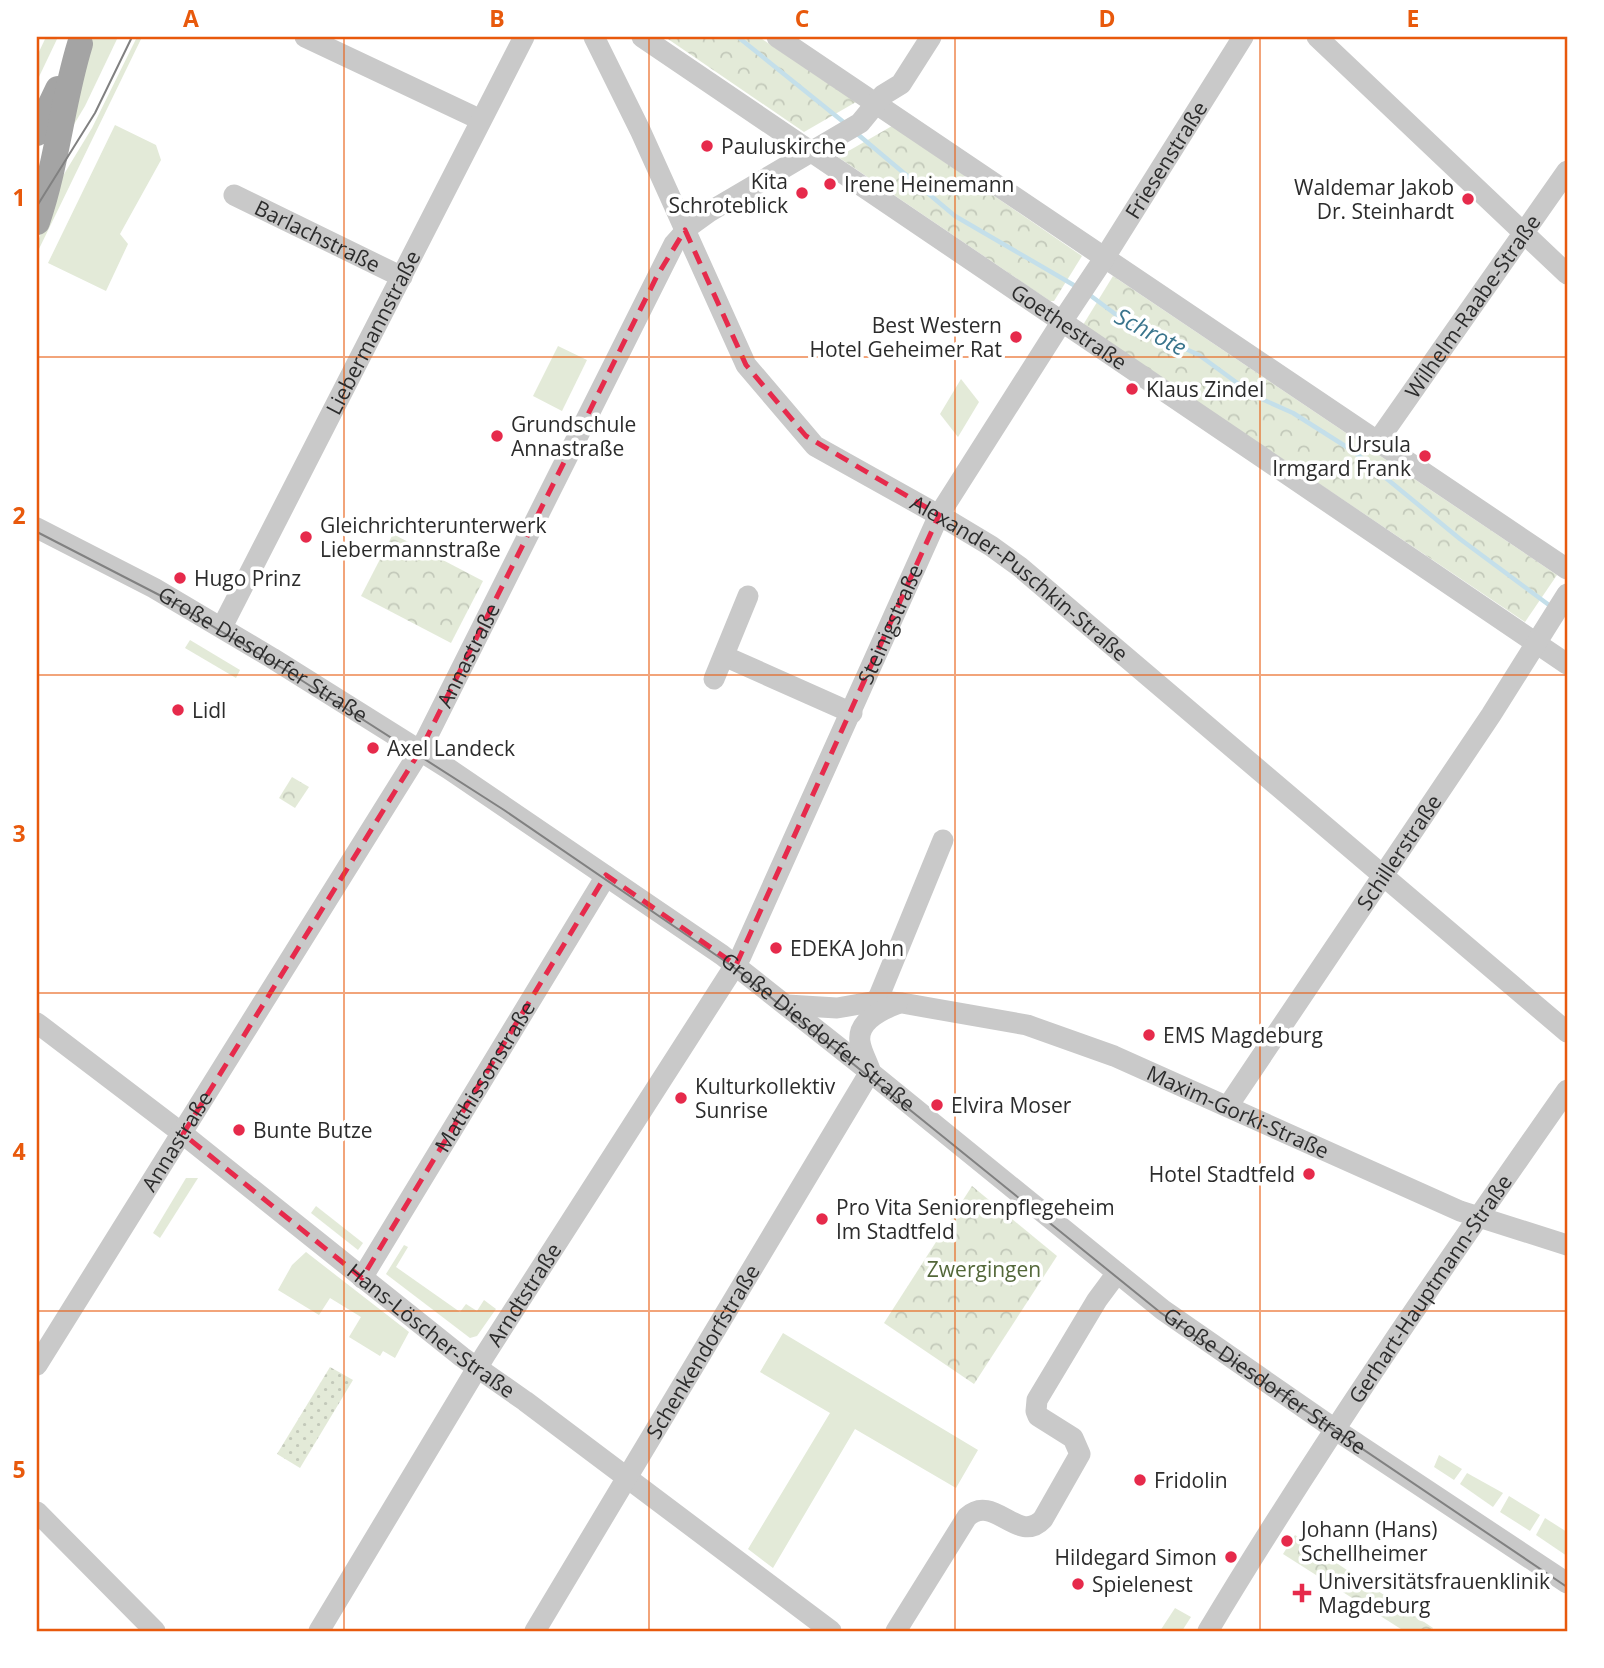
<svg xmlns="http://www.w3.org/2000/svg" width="1604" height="1668" viewBox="0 0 1604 1668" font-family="'Open Sans',sans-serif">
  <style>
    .grass { fill: #e3ead8 }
    .park { fill: url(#park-crowns) }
    .garden { fill: url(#garden-dots) }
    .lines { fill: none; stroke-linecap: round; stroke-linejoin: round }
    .stream { stroke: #c4dfea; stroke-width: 4.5 }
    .minor { stroke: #c9c9c9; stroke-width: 21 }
    .major { stroke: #a4a4a4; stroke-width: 26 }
    .tram { stroke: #818181; stroke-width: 2 }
    .marked { fill: none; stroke: #e62a4b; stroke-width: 5; stroke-dasharray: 14 9; stroke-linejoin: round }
    .grid { fill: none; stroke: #e8590c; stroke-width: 2; stroke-opacity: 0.55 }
    .poi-dot { fill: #e62a4b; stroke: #fff; stroke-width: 2.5 }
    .labels { text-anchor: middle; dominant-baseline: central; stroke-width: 7; stroke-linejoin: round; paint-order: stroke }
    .poi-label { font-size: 21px; fill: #2c2c2c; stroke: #fff; text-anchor: start }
    .street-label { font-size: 21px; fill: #2c2c2c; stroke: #fff }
    .park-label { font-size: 21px; fill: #536739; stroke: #fff }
    .water-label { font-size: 23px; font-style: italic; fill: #3a758d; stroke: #fff }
    .neatline { fill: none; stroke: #e8590c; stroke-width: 2.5 }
    .grid-label { font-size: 23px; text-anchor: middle; font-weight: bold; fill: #e8590c }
  </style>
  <defs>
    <pattern id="park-crowns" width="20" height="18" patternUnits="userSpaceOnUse" patternTransform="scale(1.75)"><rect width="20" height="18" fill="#e3ead8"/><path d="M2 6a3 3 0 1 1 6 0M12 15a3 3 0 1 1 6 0" fill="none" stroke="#c3c9ba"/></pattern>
    <pattern id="garden-dots" width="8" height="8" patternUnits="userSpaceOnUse" patternTransform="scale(1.75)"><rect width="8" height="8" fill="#e3ead8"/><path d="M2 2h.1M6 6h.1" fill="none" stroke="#c3c9ba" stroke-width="1.8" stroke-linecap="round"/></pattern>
  </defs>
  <rect width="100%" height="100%" fill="#fff"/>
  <g class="grass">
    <path d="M46,37h12l-21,44v-25z"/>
    <path d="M93,37h25l-33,69 -18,30 17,-80z"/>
    <path d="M137,37h5l-105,216v-10l8,-19 13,-40 34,-56z"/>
    <path d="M115,125l41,20 5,15 -41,74 8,10 -22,47 -58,-28z"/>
    <path d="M558,346l29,14 -25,51 -29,-15z"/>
    <path d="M961,379l18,23 -21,35 -18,-23z"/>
    <path d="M190,640l50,30 -4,8 -51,-30z"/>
    <path d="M186,1178h12l-38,60 -7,-5z"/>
    <path d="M316,1206l47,37 -5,7 -47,-37z"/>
    <path d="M404,1245l4,2 -12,20 64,45 6,-8 11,7 7,-11 12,9 -19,27 -7,2 -84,-64z"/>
    <path d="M306,1252l103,80 -14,26 -12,-7 -3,5 -31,-19 12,-20 -31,-19 -11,17 -41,-25 14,-25z"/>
    <path d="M783,1333l195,117 -22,38 -101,-59 -82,139 -25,-19 82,-136 -70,-41z"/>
    <path d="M1439,1455l23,14 -8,11 -20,-13z"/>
    <path d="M1467,1473l36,20 -10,14 -33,-23z"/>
    <path d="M1509,1496l31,19 -10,16 -30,-19z"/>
    <path d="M1545,1518l22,14v24l-31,-21z"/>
    <path d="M1175,1608l16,9 -9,14h-22z"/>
  </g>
  <g class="park">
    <path d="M665,37h94l97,65 -52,30z"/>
    <path d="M892,126l190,130 -28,45h-4l-212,-144z"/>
    <path d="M1113,276l444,299 -32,47 -442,-297z"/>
    <path d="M393,534l90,47 -32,62 -90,-47z"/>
    <path d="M292,777l17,10 -14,21 -16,-10z"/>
    <path d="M972,1186l85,70 -83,128 -90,-61z"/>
    <path d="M1295,1535l138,93 -2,3h-27l-121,-77z"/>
  </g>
  <path class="garden" d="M330,1367l23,13 -53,88 -23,-14z"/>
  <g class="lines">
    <g class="stream">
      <path d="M738,37l108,87"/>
      <path d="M855,132l100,84 122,71"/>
      <path d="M1087,293l39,29 73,33 56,41 38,17 60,38 107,88 93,69"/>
    </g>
    <g class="minor">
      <path d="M305,37l176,83"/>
      <path id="s1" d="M594,37l46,93 106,235 69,81 136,76 40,24 29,21 547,465"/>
      <path id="s2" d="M642,37l925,627"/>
      <path d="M777,37l790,532"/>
      <path d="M1317,37l250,237"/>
      <path id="s3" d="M234,195l168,82"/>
      <path id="s4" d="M1377,442l190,-271"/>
      <path id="s5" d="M37,528l117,60 118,70 177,111 273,186 148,117 293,238 173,120 231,153"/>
      <path id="s6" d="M222,627l302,-590"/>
      <path d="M724,656l128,57"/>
      <path d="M714,679l34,-83"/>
      <path d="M877,1001l66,-161"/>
      <path id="s7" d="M787,1005l50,3 40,-7 25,2 125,22 87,31 346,155 107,34"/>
      <path id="s8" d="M37,1023l146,111 279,223 63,44 306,230"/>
      <path d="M870,1070c-3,-9 -9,-19 -10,-28 -3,-20 21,-32 37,-38"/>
      <path id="s9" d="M1228,1106l263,-391 76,-121"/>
      <path id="s10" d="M362,1278l244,-402"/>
      <path id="s11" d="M37,1365l383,-614 254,-507 17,-19 18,-13 151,-89 23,-28 18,-11 30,-47"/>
      <path d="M37,1512l118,119"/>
      <path id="s12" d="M319,1631l166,-276 256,-399 198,-441 122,-192 44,-66 138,-220"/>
      <path id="s13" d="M535,1631l335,-559"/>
      <path d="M896,1631l71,-114c27,-25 51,29 76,2l37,-65 -7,-16 -35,-22 -2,-5 1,-11 60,-100 20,-27"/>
      <path id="s14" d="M1208,1631c111,-185 235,-364 359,-541"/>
    </g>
    <g class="major">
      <path d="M37,133l21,-44"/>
      <path d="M37,222c20,-58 25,-120 43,-178"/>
    </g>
    <g class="tram">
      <path d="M37,206l58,-93 37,-76"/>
      <path d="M37,532l132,68 118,71 217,139 228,156 429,347 406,274"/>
    </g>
  </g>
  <path class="marked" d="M685,230l61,135 60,71 133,79 -203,450 -130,-90 -244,403 -179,-144 237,-383 237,-475z"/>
  <path class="grid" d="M344,37v1594M649,37v1594M955,37v1594M1260,37v1594M37,357h1530M37,675h1530M37,993h1530M37,1311h1530"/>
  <g class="poi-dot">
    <circle cx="707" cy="146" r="7"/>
    <circle cx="830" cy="184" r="7"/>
    <circle cx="802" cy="193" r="7"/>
    <circle cx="1468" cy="199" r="7"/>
    <circle cx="1016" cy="337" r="7"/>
    <circle cx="1132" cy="389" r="7"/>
    <circle cx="497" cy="436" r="7"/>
    <circle cx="1425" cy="456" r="7"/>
    <circle cx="306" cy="537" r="7"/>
    <circle cx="180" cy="578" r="7"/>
    <circle cx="178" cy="710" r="7"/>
    <circle cx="373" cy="748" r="7"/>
    <circle cx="776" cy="948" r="7"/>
    <circle cx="1149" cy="1035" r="7"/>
    <circle cx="681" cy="1098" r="7"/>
    <circle cx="937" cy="1105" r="7"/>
    <circle cx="239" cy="1130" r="7"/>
    <circle cx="1309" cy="1174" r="7"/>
    <circle cx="822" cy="1219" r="7"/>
    <circle cx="1140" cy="1480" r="7"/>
    <circle cx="1287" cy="1541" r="7"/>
    <circle cx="1231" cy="1557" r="7"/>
    <circle cx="1078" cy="1584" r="7"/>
    <path d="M1298.5 1582.5h7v7h7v7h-7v7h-7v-7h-7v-7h7z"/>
  </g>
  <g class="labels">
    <g class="poi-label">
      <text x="721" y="146">Pauluskirche</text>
      <text x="788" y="181" text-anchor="end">Kita<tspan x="788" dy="24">Schroteblick</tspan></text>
      <text x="844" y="184">Irene Heinemann</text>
      <text x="1454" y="187" text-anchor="end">Waldemar Jakob<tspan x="1454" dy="24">Dr. Steinhardt</tspan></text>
      <text x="1002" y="325" text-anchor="end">Best Western<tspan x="1002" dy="24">Hotel Geheimer Rat</tspan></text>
      <text x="1146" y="389">Klaus Zindel</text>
      <text x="511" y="424">Grundschule<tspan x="511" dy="24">Annastraße</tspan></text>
      <text x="1411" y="444" text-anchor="end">Ursula<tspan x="1411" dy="24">Irmgard Frank</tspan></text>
      <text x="320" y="525">Gleichrichterunterwerk<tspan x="320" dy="24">Liebermannstraße</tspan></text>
      <text x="194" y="578">Hugo Prinz</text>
      <text x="192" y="710">Lidl</text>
      <text x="387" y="748">Axel Landeck</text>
      <text x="790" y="948">EDEKA John</text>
      <text x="1163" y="1035">EMS Magdeburg</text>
      <text x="695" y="1086">Kulturkollektiv<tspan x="695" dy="24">Sunrise</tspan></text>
      <text x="951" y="1105">Elvira Moser</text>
      <text x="253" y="1130">Bunte Butze</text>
      <text x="1295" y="1174" text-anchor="end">Hotel Stadtfeld</text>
      <text x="836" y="1207">Pro Vita Seniorenpflegeheim<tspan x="836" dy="24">Im Stadtfeld</tspan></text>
      <text x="1154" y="1480">Fridolin</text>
      <text x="1301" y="1529">Johann (Hans)<tspan x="1301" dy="24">Schellheimer</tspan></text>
      <text x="1217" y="1557" text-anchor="end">Hildegard Simon</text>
      <text x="1318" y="1581">Universitätsfrauenklinik<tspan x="1318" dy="24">Magdeburg</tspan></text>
      <text x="1092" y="1584">Spielenest</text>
    </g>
    <g class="street-label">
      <text stroke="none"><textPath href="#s12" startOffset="1701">Friesenstraße</textPath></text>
      <text stroke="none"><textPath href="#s3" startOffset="93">Barlachstraße</textPath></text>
      <text stroke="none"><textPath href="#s4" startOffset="166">Wilhelm-Raabe-Straße</textPath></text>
      <text stroke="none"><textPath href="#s2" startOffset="516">Goethestraße</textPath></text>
      <text stroke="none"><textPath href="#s6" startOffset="331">Liebermannstraße</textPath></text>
      <text stroke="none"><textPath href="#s1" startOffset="712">Alexander-Puschkin-Straße</textPath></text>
      <text stroke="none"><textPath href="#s12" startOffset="1160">Steinigstraße</textPath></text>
      <text stroke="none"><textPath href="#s5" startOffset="259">Große Diesdorfer Straße</textPath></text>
      <text stroke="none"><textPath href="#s11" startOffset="831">Annastraße</textPath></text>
      <text stroke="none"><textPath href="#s9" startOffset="306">Schillerstraße</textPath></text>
      <text stroke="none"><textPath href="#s5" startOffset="931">Große Diesdorfer Straße</textPath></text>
      <text stroke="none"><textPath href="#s10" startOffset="236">Matthissonstraße</textPath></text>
      <text stroke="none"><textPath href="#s7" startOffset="471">Maxim-Gorki-Straße</textPath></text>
      <text stroke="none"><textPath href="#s11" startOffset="264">Annastraße</textPath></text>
      <text stroke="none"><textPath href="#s14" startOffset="408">Gerhart-Hauptmann-Straße</textPath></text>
      <text stroke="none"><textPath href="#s12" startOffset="394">Arndtstraße</textPath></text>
      <text stroke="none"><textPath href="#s8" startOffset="500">Hans-Löscher-Straße</textPath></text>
      <text stroke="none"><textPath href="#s13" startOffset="326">Schenkendorfstraße</textPath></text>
      <text stroke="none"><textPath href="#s5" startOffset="1498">Große Diesdorfer Straße</textPath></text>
    </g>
    <g class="park-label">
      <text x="984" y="1269">Zwergingen</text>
    </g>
    <g class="water-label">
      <text transform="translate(1151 331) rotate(27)">Schrote</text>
    </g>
  </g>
  <rect width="1604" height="1668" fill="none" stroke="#ffffff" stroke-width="77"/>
  <rect x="38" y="38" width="1528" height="1592" class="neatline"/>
  <g class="grid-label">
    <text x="191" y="27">A</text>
    <text x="497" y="27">B</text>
    <text x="802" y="27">C</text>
    <text x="1107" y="27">D</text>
    <text x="1413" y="27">E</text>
    <text x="19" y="206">1</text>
    <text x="19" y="524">2</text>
    <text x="19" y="842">3</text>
    <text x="19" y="1160">4</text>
    <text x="19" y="1478">5</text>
  </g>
</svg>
